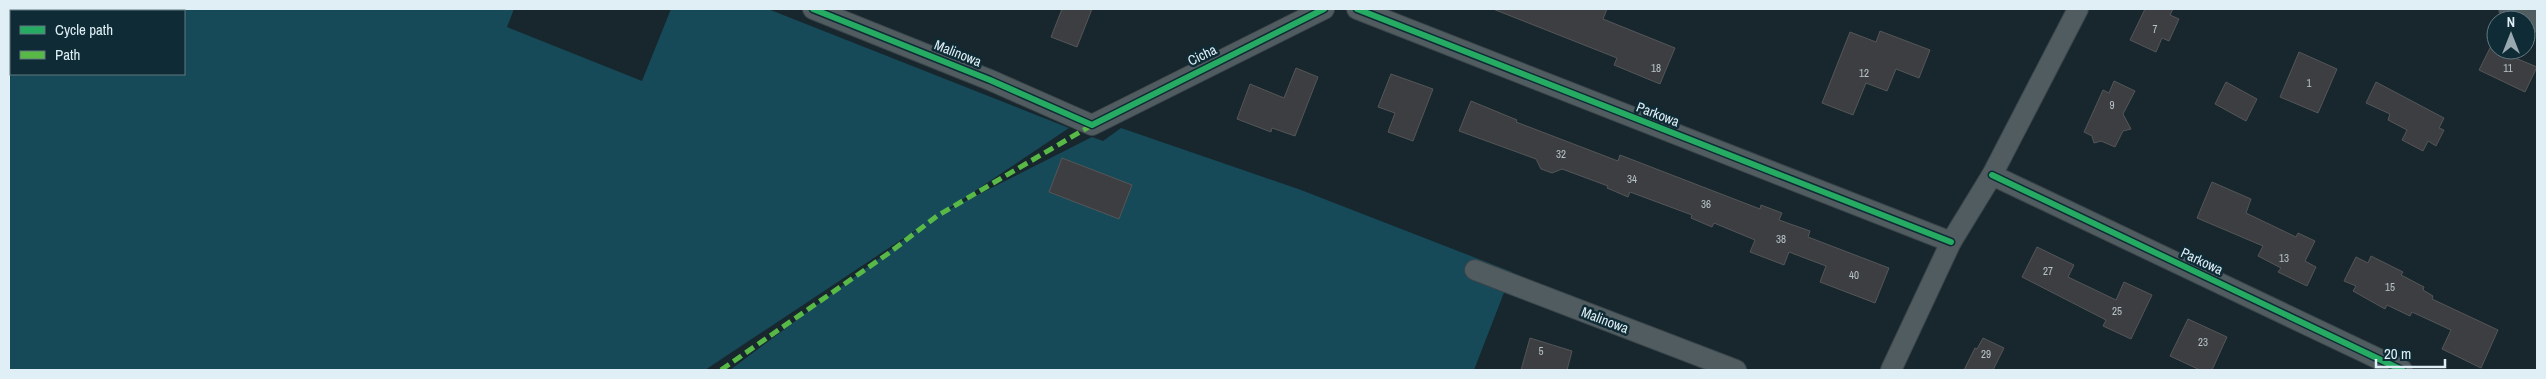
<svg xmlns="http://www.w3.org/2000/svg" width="2546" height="379" viewBox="0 0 2546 379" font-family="'Archivo Narrow',sans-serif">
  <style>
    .green { fill: #164a59; fill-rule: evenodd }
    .building { fill: #3d3e41; stroke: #545658 }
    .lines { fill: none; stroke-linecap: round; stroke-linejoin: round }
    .minor-casing { stroke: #39454a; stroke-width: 22 }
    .minor { stroke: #515c60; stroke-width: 20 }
    .quiet { stroke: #58b947; stroke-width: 5; stroke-dasharray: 10 5; stroke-linecap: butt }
    .cycleway-casing { stroke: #0f2b35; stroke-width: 9 }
    .cycleway { stroke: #26ab63; stroke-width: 6 }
    .labels { text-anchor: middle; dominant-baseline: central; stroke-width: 5; stroke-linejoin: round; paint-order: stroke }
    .number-label { font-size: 11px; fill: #b6c3c8 }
    .street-label { font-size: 14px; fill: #dfeff5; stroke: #0f2b35 }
  </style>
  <rect width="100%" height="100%" fill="#17272d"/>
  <path class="green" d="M9,9h505l-7,18 135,54 29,-72h97l301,119 -127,85 150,-76 11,4 18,-13 180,62 211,82 -38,98h-744l195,-146 -220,146h-696zM11,11h173v63h-173z"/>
  <g class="building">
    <path d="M1062,9h30l-15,38 -26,-10z"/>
    <path d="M1493,9h114l-4,10 72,29 -15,36 -46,-19 3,-7z"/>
    <path d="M2145,9h28l-3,6 9,4 -10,22 -7,-3 -6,14 -26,-12z"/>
    <path d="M1880,31l50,19 -11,28 -23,-9 -9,22 -21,-8 -13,32 -31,-12 28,-71 26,10z"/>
    <path d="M2491,46l5,4 41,17 -12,25 -46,-22z"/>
    <path d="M2299,52l38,17 -19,44 -38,-16z"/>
    <path d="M1296,68l22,9 -23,59 -23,-8 -1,4 -34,-13 13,-35 34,14z"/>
    <path d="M1391,74l42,15 -20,52 -25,-9 7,-19 -17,-6z"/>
    <path d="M2114,81l21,10 -12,23 8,15 -8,2 -8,16 -14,-6 -7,2 -2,-7 -8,-4 19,-42 6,3z"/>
    <path d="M2226,82l31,17 -11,22 -31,-17z"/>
    <path d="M2376,82l68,36 -5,10 5,2 -8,16 -8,-5 -5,10 -21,-11 5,-10 -19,-10 2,-6 -24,-11z"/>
    <path d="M1471,101l46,19 -1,2 102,39 2,-6 140,54 1,-4 21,8 -3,7 31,11 -2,6 81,31 -14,35 -55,-21 6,-16 -37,-14 -5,13 -34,-13 5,-12 -41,-17 -2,4 -21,-9 1,-3 -62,-23 -2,5 -21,-9 1,-2 -46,-17 -10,4 -11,-4 -5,-10 -77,-28z"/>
    <path d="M1062,158l70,27 -13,34 -70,-27z"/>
    <path d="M2212,182l39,17 -5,14 50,24 2,-4 17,8 -10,20 11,6 -9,19 -29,-14 3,-4 -23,-12 5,-10 -66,-28z"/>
    <path d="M2037,247l37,18 -6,12 48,23 8,-18 28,13 -21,44 -28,-13 3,-6 -84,-43z"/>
    <path d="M2371,256l32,16 -2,3 23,12 -1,3 10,6 -1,3 66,31 -17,38 -39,-19 9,-19 -39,-18 -2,4 -23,-11 -2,4 -32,-18 3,-5 -12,-5 12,-24 12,6z"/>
    <path d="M2188,319l39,18 -15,33h-12l-30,-14z"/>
    <path d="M1530,338l42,13 -5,19h-46z"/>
    <path d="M1983,338l21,10 -11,22h-29l11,-22 2,1z"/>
  </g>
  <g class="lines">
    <g class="minor-casing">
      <g id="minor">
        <path d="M813,9l177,71 102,45 232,-116"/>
        <path d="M1357,9l594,233"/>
        <path d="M2509,9l28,13"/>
        <path d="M1992,175l410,195"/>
        <path d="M1475,270l261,100"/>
        <path d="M1891,370l60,-128 41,-67 86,-166"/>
      </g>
    </g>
    <use href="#minor" class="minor"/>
    <path class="quiet" d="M721,370l168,-117 48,-37 155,-91"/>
    <g class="cycleway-casing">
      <g id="cycleway">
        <path d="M813,9l177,71 102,45 232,-116"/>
        <path d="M1357,9l594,233"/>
        <path d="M1992,175l410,195"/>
      </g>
    </g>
    <use href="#cycleway" class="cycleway"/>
  </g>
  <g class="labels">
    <g class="number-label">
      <text x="2155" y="29">7</text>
      <text x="1656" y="68">18</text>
      <text x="2508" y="68">11</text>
      <text x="1864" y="73">12</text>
      <text x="2309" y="83">1</text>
      <text x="2112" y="105">9</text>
      <text x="1561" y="154">32</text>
      <text x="1632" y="179">34</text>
      <text x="1706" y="204">36</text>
      <text x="1781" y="239">38</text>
      <text x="2284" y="258">13</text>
      <text x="2048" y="271">27</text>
      <text x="1854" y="275">40</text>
      <text x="2390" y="287">15</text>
      <text x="2117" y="311">25</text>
      <text x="2203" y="342">23</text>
      <text x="1541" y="351">5</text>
      <text x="1986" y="354">29</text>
    </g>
    <g class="street-label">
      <text transform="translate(958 53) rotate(22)">Malinowa</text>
      <text transform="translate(1202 55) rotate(-26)">Cicha</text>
      <text transform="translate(1658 114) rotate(21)">Parkowa</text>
      <text transform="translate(2202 261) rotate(25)">Parkowa</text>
      <text transform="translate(1605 320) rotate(21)">Malinowa</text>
    </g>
  </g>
  <rect width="2546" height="379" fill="none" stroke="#dfeff5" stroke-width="20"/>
  <rect x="10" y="10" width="175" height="65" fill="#0f2b35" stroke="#627982"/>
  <rect x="20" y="26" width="25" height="8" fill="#26ab63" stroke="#627982"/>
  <text x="55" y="35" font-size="15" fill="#dfeff5">Cycle path</text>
  <rect x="20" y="51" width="25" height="8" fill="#58b947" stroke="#627982"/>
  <text x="55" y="60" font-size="15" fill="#dfeff5">Path</text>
  <g transform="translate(2511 35)"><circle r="24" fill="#0f2b35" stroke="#627982"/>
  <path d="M0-4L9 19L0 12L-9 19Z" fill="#99a9af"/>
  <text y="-8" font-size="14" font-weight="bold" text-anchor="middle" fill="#dfeff5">N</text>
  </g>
  <path d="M2376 359v8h69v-8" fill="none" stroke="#dfeff5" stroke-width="2.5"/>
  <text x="2384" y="359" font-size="15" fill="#dfeff5" stroke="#0f2b35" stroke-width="4" paint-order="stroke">20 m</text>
</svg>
